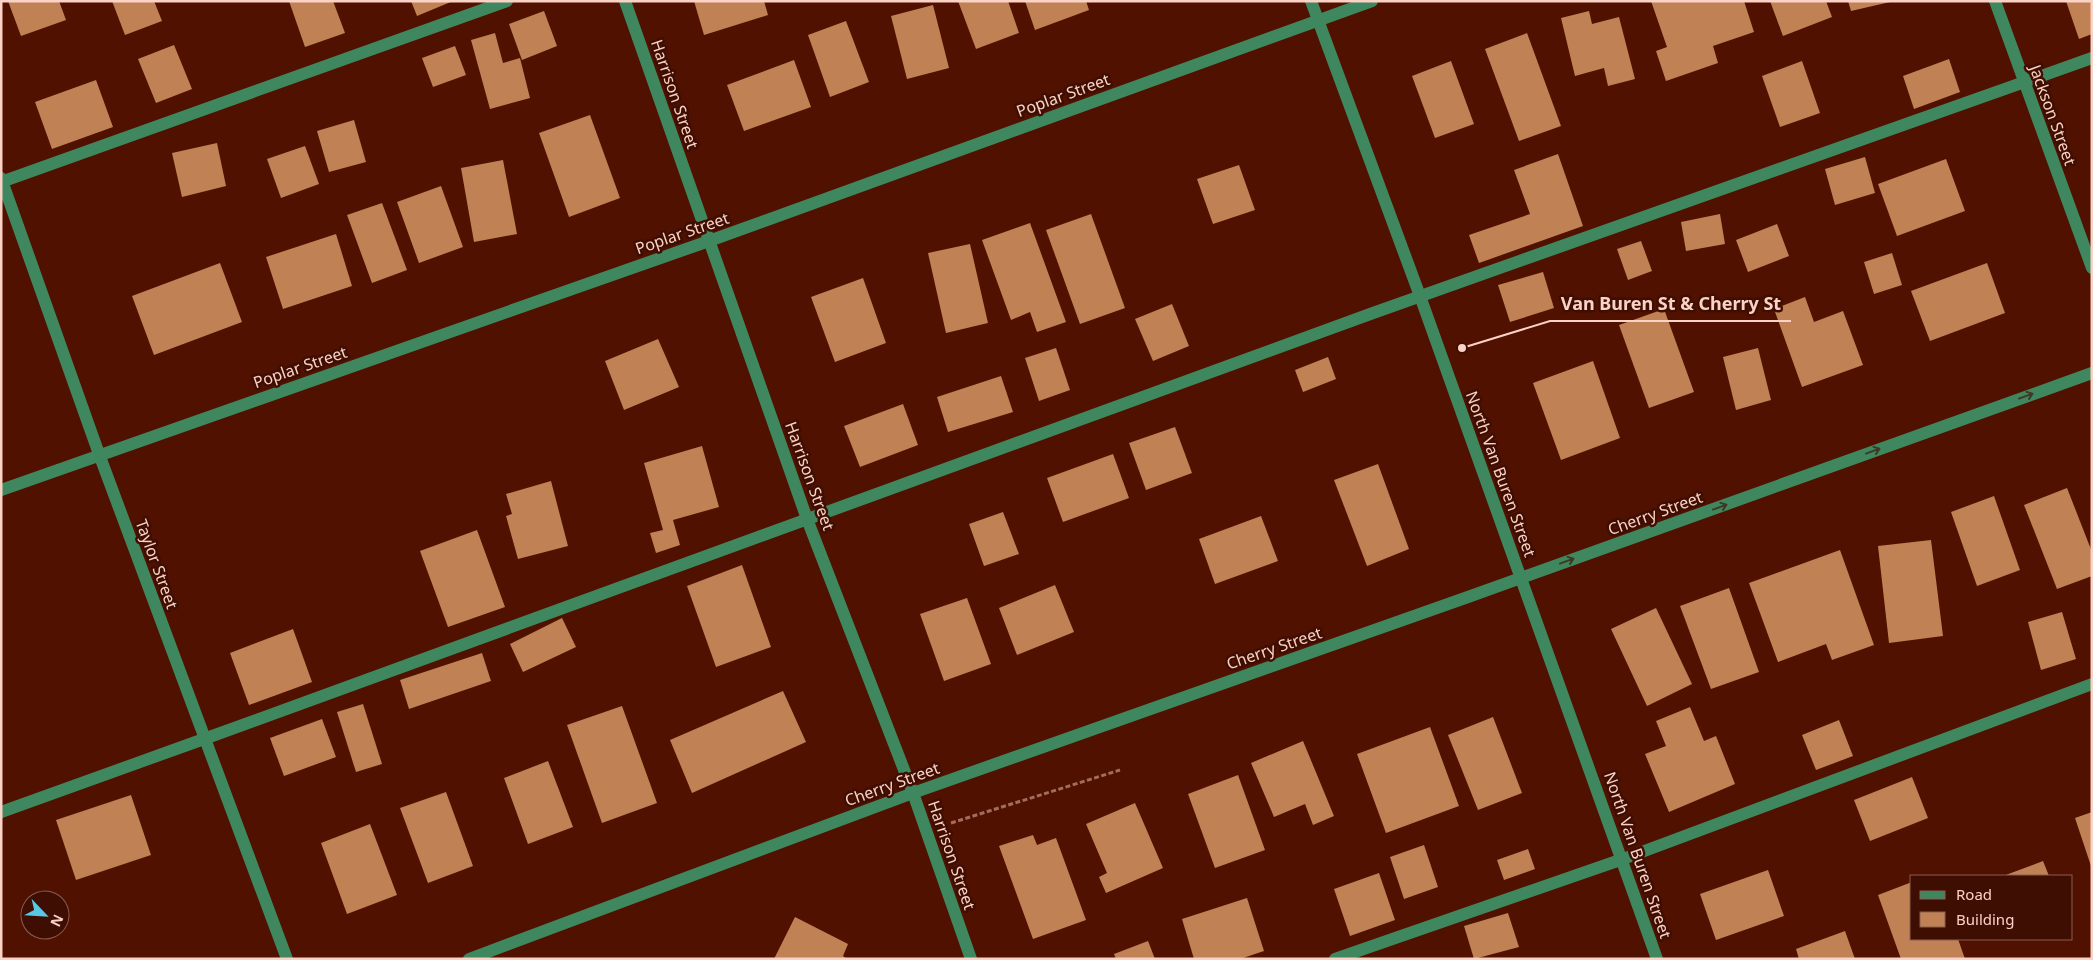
<svg xmlns="http://www.w3.org/2000/svg" width="2093" height="960" viewBox="0 0 2093 960" font-family="'Noto Sans',sans-serif">
  <style>
    .building { fill: #c08254 }
    .lines { fill: none; stroke-linecap: round; stroke-linejoin: round }
    .path { stroke: #a26d5f; stroke-width: 3; stroke-dasharray: 5 2.5; stroke-linecap: butt }
    .minor { stroke: #3f885f; stroke-width: 12 }
    .oneway { stroke: #3f3923 }
    .labels { text-anchor: middle; dominant-baseline: central; stroke-width: 5; stroke-linejoin: round; paint-order: stroke }
    .street-label { font-size: 16px; fill: #fbd2c6; stroke: #3f0e02 }
    .leader { fill: none; stroke: #fbd2c6; stroke-width: 2 }
    .callout-dot { fill: #fbd2c6; stroke: #3f0e02; stroke-width: 2 }
    .callout-label { font-size: 18px; text-anchor: middle; font-weight: bold; fill: #fbd2c6; stroke: #3f0e02; stroke-width: 5; stroke-linejoin: round; paint-order: stroke }
  </style>
  <rect width="100%" height="100%" fill="#511100"/>
  <g class="building">
    <path d="M8,1h51l7,19 -45,16z"/>
    <path d="M112,1h42l8,20 -37,14z"/>
    <path d="M289,1h44l12,32 -40,14z"/>
    <path d="M411,1h42l-36,15z"/>
    <path d="M694,1h70l4,14 -64,20z"/>
    <path d="M958,1h50l11,32 -43,16z"/>
    <path d="M1025,1h61l3,9 -54,20z"/>
    <path d="M1651,1h93l10,31 -41,14 5,17 -52,18 -10,-30 11,-4z"/>
    <path d="M1770,1h56l6,16 -49,19z"/>
    <path d="M1848,1h42v1l-39,9z"/>
    <path d="M2066,1h26v33l-13,5z"/>
    <path d="M933,5l16,63 -42,11 -16,-63z"/>
    <path d="M544,11l13,35 -35,14 -13,-36z"/>
    <path d="M1589,11l3,13 27,-7 16,62 -27,7 -4,-18 -29,8 -14,-58z"/>
    <path d="M846,21l23,61 -39,15 -22,-62z"/>
    <path d="M495,33l8,30 17,-5 10,40 -40,11 -19,-69z"/>
    <path d="M1527,33l34,93 -42,15 -34,-92z"/>
    <path d="M174,45l18,44 -36,14 -18,-44z"/>
    <path d="M455,46l11,29 -33,12 -11,-29z"/>
    <path d="M1949,59l11,33 -46,17 -11,-33z"/>
    <path d="M794,60l17,47 -67,24 -17,-46z"/>
    <path d="M1451,61l23,63 -39,14 -23,-62z"/>
    <path d="M1802,61l18,52 -40,14 -18,-51z"/>
    <path d="M96,80l17,47 -61,22 -17,-47z"/>
    <path d="M590,115l30,83 -51,19 -30,-84z"/>
    <path d="M354,120l12,42 -37,10 -12,-41z"/>
    <path d="M217,143l9,43 -44,11 -10,-44z"/>
    <path d="M305,146l14,38 -38,14 -14,-39z"/>
    <path d="M1558,154l25,72 -104,37 -10,-28 61,-21 -16,-44z"/>
    <path d="M1865,157l10,36 -40,12 -10,-36z"/>
    <path d="M1946,159l19,52 -68,25 -19,-52z"/>
    <path d="M503,160l14,74 -43,8 -13,-74z"/>
    <path d="M1239,165l16,45 -42,14 -16,-45z"/>
    <path d="M441,186l22,61 -44,16 -22,-61z"/>
    <path d="M382,203l25,67 -35,13 -25,-68z"/>
    <path d="M1091,214l34,94 -45,16 -34,-94z"/>
    <path d="M1720,214l5,30 -39,7 -5,-29z"/>
    <path d="M1030,223l36,99 -29,10 -7,-20 -19,8 -29,-80z"/>
    <path d="M1777,224l12,32 -41,16 -12,-32z"/>
    <path d="M336,234l16,52 -69,23 -17,-52z"/>
    <path d="M1641,241l11,30 -24,9 -11,-31z"/>
    <path d="M970,244l18,79 -42,10 -18,-80z"/>
    <path d="M1892,253l10,32 -28,9 -10,-32z"/>
    <path d="M220,263l22,59 -88,33 -22,-59z"/>
    <path d="M1987,263l18,50 -75,28 -19,-50z"/>
    <path d="M1543,272l11,36 -44,14 -12,-37z"/>
    <path d="M863,278l23,65 -51,19 -24,-65z"/>
    <path d="M1805,297l9,25 29,-11 20,54 -61,22 -28,-78z"/>
    <path d="M1172,304l17,42 -36,15 -18,-42z"/>
    <path d="M1664,309l30,83 -45,16 -30,-83z"/>
    <path d="M658,339l21,48 -55,23 -19,-49z"/>
    <path d="M1056,348l14,42 -31,11 -14,-43z"/>
    <path d="M1758,348l13,52 -35,10 -13,-53z"/>
    <path d="M1328,357l8,22 -33,13 -8,-22z"/>
    <path d="M1593,361l27,77 -59,22 -28,-77z"/>
    <path d="M1001,376l12,36 -65,20 -11,-35z"/>
    <path d="M903,404l15,41 -58,22 -16,-41z"/>
    <path d="M1175,427l17,46 -46,17 -17,-47z"/>
    <path d="M702,446l17,61 -46,13 7,25 -24,8 -6,-20 13,-3 -19,-67z"/>
    <path d="M1113,454l16,44 -66,24 -16,-44z"/>
    <path d="M1378,464l31,85 -42,17 -33,-86z"/>
    <path d="M551,481l17,65 -50,13 -12,-43 6,-2 -6,-20z"/>
    <path d="M2067,488l25,64v24l-35,13 -33,-84z"/>
    <path d="M1994,496l26,74 -43,16 -26,-74z"/>
    <path d="M1003,512l16,42 -35,12 -15,-42z"/>
    <path d="M1261,516l17,45 -63,23 -16,-45z"/>
    <path d="M477,530l28,77 -57,20 -28,-76z"/>
    <path d="M1931,540l12,96 -54,7 -11,-97z"/>
    <path d="M1840,550l34,95 -42,15 -6,-16 -48,18 -29,-79z"/>
    <path d="M742,565l29,82 -55,20 -29,-81z"/>
    <path d="M1055,585l19,47 -57,23 -18,-47z"/>
    <path d="M1729,588l30,84 -48,17 -31,-83z"/>
    <path d="M967,598l24,66 -47,17 -24,-67z"/>
    <path d="M1656,608l36,76 -45,22 -36,-77z"/>
    <path d="M2062,612l14,47 -35,11 -13,-48z"/>
    <path d="M562,618l14,29 -53,25 -13,-28z"/>
    <path d="M293,629l19,53 -63,23 -19,-52z"/>
    <path d="M482,653l9,28 -82,28 -9,-29z"/>
    <path d="M783,691l23,51 -114,51 -22,-53z"/>
    <path d="M363,704l19,60 -26,8 -19,-60z"/>
    <path d="M622,706l35,97 -55,20 -35,-98z"/>
    <path d="M1690,707l14,34 12,-5 19,48 -66,28 -24,-58 21,-8 -10,-25z"/>
    <path d="M1493,717l29,76 -44,17 -30,-75z"/>
    <path d="M322,719l14,38 -52,19 -14,-38z"/>
    <path d="M1839,720l14,36 -37,14 -14,-35z"/>
    <path d="M1430,727l29,79 -73,27 -29,-79z"/>
    <path d="M1303,741l31,75 -21,9 -8,-21 -31,13 -23,-54z"/>
    <path d="M548,761l25,66 -45,17 -24,-66z"/>
    <path d="M1238,775l27,75 -50,18 -27,-74z"/>
    <path d="M1912,777l16,41 -58,23 -16,-41z"/>
    <path d="M446,792l27,74 -45,17 -28,-75z"/>
    <path d="M131,795l20,60 -75,25 -20,-60z"/>
    <path d="M1135,803l28,65 -57,25 -7,-16 8,-4 -21,-49z"/>
    <path d="M2092,812v54h-1l-16,-48z"/>
    <path d="M370,824l27,71 -50,19 -26,-71z"/>
    <path d="M1033,835l4,10 19,-7 30,82 -53,19 -34,-93z"/>
    <path d="M1424,845l14,42 -34,12 -14,-42z"/>
    <path d="M1528,849l7,20 -31,11 -7,-20z"/>
    <path d="M2043,861l6,15h-46z"/>
    <path d="M1768,870l16,46 -68,24 -16,-46z"/>
    <path d="M1379,873l16,47 -45,16 -16,-47z"/>
    <path d="M1912,882v57h46l7,20h-64l-23,-64z"/>
    <path d="M1247,898l17,53 -24,8h-46l-12,-40z"/>
    <path d="M1508,913l11,34 -45,12 -10,-33z"/>
    <path d="M795,917l53,27 -5,12 4,3h-73z"/>
    <path d="M1845,931l10,28h-56l-3,-10z"/>
    <path d="M1148,941l7,18h-39l-2,-5z"/>
  </g>
  <g class="lines">
    <path class="path" d="M951,823l169,-53"/>
    <g class="minor">
      <path d="M625,1l182,518 106,274 58,166"/>
      <path d="M1311,1l109,295 237,663"/>
      <path d="M1995,1l97,267"/>
      <path d="M1,178l98,276 188,505"/>
      <path d="M1,182l506,-181"/>
      <path d="M1,490l708,-249 663,-240"/>
      <path d="M1,812l203,-73 1169,-426 719,-255"/>
      <path d="M469,959l444,-166 555,-196 624,-224"/>
      <path d="M1335,959l288,-100 469,-175"/>
    </g>
  </g>
  <defs><path id="oneway-shaft" d="M-6 0H5M1.5-3L5.5 0L1.5 3" fill="none" stroke-width="1.6" stroke-linecap="round" stroke-linejoin="round" transform="scale(1.25)"/></defs>
  <g class="oneway">
    <use href="#oneway-shaft" transform="translate(2026 396) rotate(-20)"/>
    <use href="#oneway-shaft" transform="translate(1873 451) rotate(-20)"/>
    <use href="#oneway-shaft" transform="translate(1720 507) rotate(-20)"/>
    <use href="#oneway-shaft" transform="translate(1567 561) rotate(-20)"/>
  </g>
  <g class="labels">
    <g class="street-label">
      <text transform="translate(675 94) rotate(71)">Harrison Street</text>
      <text transform="translate(1063 95) rotate(-20)">Poplar Street</text>
      <text transform="translate(2053 115) rotate(70)">Jackson Street</text>
      <text transform="translate(682 233) rotate(-19)">Poplar Street</text>
      <text transform="translate(300 367) rotate(-19)">Poplar Street</text>
      <text transform="translate(1501 474) rotate(70)">North Van Buren Street</text>
      <text transform="translate(810 476) rotate(70)">Harrison Street</text>
      <text transform="translate(1655 513) rotate(-20)">Cherry Street</text>
      <text transform="translate(157 564) rotate(70)">Taylor Street</text>
      <text transform="translate(1274 648) rotate(-19)">Cherry Street</text>
      <text transform="translate(892 784) rotate(-20)">Cherry Street</text>
      <text transform="translate(952 855) rotate(71)">Harrison Street</text>
      <text transform="translate(1638 855) rotate(71)">North Van Buren Street</text>
    </g>
  </g>
  <path class="leader" d="M1462 348L1550 321H1791"/>
  <circle class="callout-dot" cx="1462" cy="348" r="5"/>
  <g class="callout-label">
    <text x="1671" y="310">Van Buren St &amp; Cherry St</text>
  </g>
  <rect width="2093" height="960" fill="none" stroke="#fbd2c6" stroke-width="5"/>
  <rect x="1910" y="875" width="162" height="65" fill="#3f0e02" stroke="#8a5c50"/>
  <rect x="1920" y="891" width="25" height="8" fill="#3f885f" stroke="#8a5c50"/>
  <text x="1956" y="900" font-size="15" fill="#fbd2c6">Road</text>
  <rect x="1920" y="912" width="25" height="15" fill="#c08254" stroke="#8a5c50"/>
  <text x="1956" y="925" font-size="15" fill="#fbd2c6">Building</text>
  <g transform="translate(45 915) rotate(115)"><circle r="24" fill="#3f0e02" stroke="#8a5c50"/>
  <path d="M0-4L9 19L0 12L-9 19Z" fill="#59c8e4"/>
  <text y="-8" font-size="14" font-weight="bold" text-anchor="middle" fill="#fbd2c6">N</text>
  </g>
</svg>
